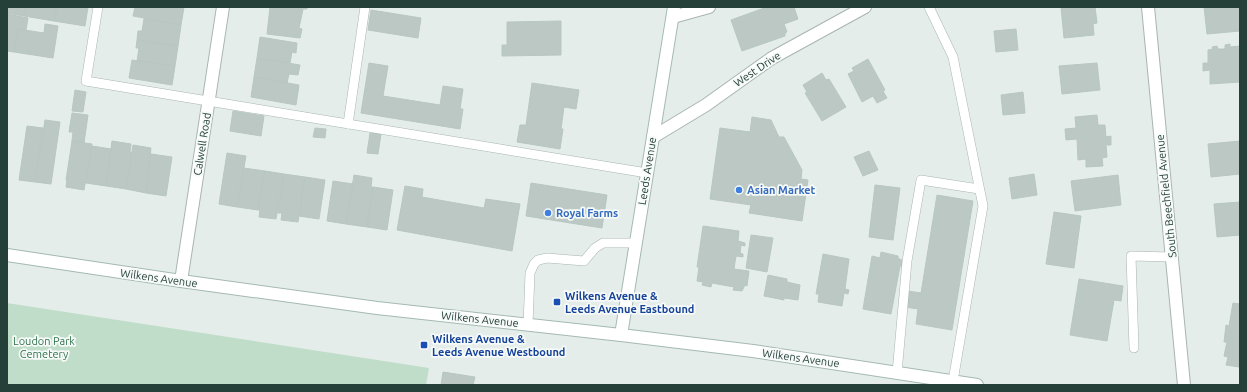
<svg xmlns="http://www.w3.org/2000/svg" width="1247" height="392" viewBox="0 0 1247 392" font-family="Ubuntu,sans-serif">
  <style>
    .green { fill: #c0ddc9 }
    .building { fill: #bbc8c3; stroke: #b8c7c1 }
    .lines { fill: none; stroke-linecap: round; stroke-linejoin: round }
    .lane-casing { stroke: #a8b5b1; stroke-width: 10 }
    .street-casing { stroke: #a8b5b1; stroke-width: 14 }
    .secondary-casing { stroke: #a4b9b2; stroke-width: 14 }
    .lane { stroke: #fff; stroke-width: 9 }
    .street { stroke: #fff; stroke-width: 12 }
    .secondary { stroke: #fff; stroke-width: 12 }
    .shop-dot { fill: #3f7fe0; stroke: #f6faf8; stroke-width: 1.5 }
    .transit-dot { fill: #1a4fb4; stroke: #f6faf8; stroke-width: 1.5 }
    .labels { text-anchor: middle; dominant-baseline: central; stroke-width: 3.5; stroke-linejoin: round; paint-order: stroke }
    .street-label { font-size: 11px; fill: #253f39; stroke: #f6faf8 }
    .shop-label { font-size: 11px; font-weight: bold; fill: #366cbe; stroke: #f6faf8; text-anchor: start }
    .transit-label { font-size: 11px; font-weight: bold; fill: #164399; stroke: #f6faf8; text-anchor: start }
    .park-label { font-size: 11px; fill: #32734e; stroke: #f6faf8 }
  </style>
  <rect width="100%" height="100%" fill="#e5edea"/>
  <path class="green" d="M7,303l422,65 -3,17h-419z"/>
  <g class="building">
    <path d="M7,7h19l-2,9 -17,-3z"/>
    <path d="M26,7h31l-3,14 -30,-5z"/>
    <path d="M57,7h31l-3,19 -31,-5z"/>
    <path d="M135,7h49l-3,18 -37,-6v-1l-11,-2z"/>
    <path d="M270,7h37v2h-4l-4,19 3,1 -2,9 -33,-4z"/>
    <path d="M767,7h4v1l3,-1h20l4,12 -14,5 3,8 -2,1v3l-43,15 -11,-31z"/>
    <path d="M1061,7h34l2,16 -4,1 1,11 -30,3z"/>
    <path d="M1204,7h36v24l-33,3z"/>
    <path d="M371,10l50,8 -3,20 -50,-8z"/>
    <path d="M7,14l21,4 -2,12 -8,-1 -4,23 -7,-1z"/>
    <path d="M144,19l37,6 -3,21 -41,-6 1,-9h4z"/>
    <path d="M561,21v34l-59,1v-11h5v-23z"/>
    <path d="M45,24l13,2 -5,32 -39,-6 4,-23 26,4z"/>
    <path d="M1016,29l2,21 -22,2 -2,-21z"/>
    <path d="M260,37l37,6 -1,10 -4,-1 -2,11 -33,-5z"/>
    <path d="M137,40l41,6 -3,20 -38,-5 2,-13h-3z"/>
    <path d="M1230,44v3l10,-1v36l-30,2v-14l-7,1v-8h5v-13l5,-1 -1,-2 5,-1 1,3h7v-4z"/>
    <path d="M257,58l43,7 -2,10 -9,-1 -2,9 -33,-6z"/>
    <path d="M868,59l17,31 -2,1 4,7 -10,5 -4,-7 -11,6 -14,-28 6,-3 -2,-3z"/>
    <path d="M132,60l43,6 -3,19 -43,-7z"/>
    <path d="M369,63l19,3 -5,30 57,9 3,-19 20,3 -3,20h3l-3,20 -99,-16z"/>
    <path d="M1097,63l3,27 -38,4 -3,-28z"/>
    <path d="M822,73l4,7 3,-1 17,28 -24,14 -17,-28 2,-1 -4,-7z"/>
    <path d="M254,77l45,8 -3,20 -45,-8z"/>
    <path d="M532,83l47,7 -3,19 -12,-2 -3,22h2l-3,20 -43,-7 3,-17h6z"/>
    <path d="M75,90l11,2 -3,20 -11,-1z"/>
    <path d="M1023,92l2,21 -22,2 -2,-20z"/>
    <path d="M233,111l31,5 -3,20 -31,-5z"/>
    <path d="M72,113l16,2 -4,28 -12,-2 1,-9h-4z"/>
    <path d="M1097,115l1,10h7l1,12 5,-1v9h-5l1,12 -5,1 1,8 -17,1v-8l-8,1 -1,-21 -11,1 -1,-11 11,-1 -1,-11z"/>
    <path d="M752,117l19,3 8,17h5l18,33 -1,9 7,1 -6,41 -53,-8 2,-8 -41,-6 10,-71 30,4z"/>
    <path d="M45,120l15,2 -9,62 -16,-2z"/>
    <path d="M27,126l16,2 -8,54 -16,-2z"/>
    <path d="M315,128l11,1 -1,9 -12,-1z"/>
    <path d="M370,133l11,1 -3,20 -11,-1z"/>
    <path d="M72,141l20,3 -8,46 -18,-3 1,-7h-1z"/>
    <path d="M112,141l19,3 -1,8 2,1 -6,36 -20,-3z"/>
    <path d="M1240,141v33l-29,3 -3,-33z"/>
    <path d="M133,145l18,3 -5,45 -20,-4z"/>
    <path d="M92,146l19,3 -5,37 -20,-3z"/>
    <path d="M869,151l9,19 -15,6 -9,-19z"/>
    <path d="M227,153l19,3 -9,51 -18,-3z"/>
    <path d="M151,154l21,3 -6,39 -20,-3z"/>
    <path d="M244,168l21,3 -7,39 -21,-3z"/>
    <path d="M265,171l19,3 -8,45 -17,-2 1,-7h-2z"/>
    <path d="M284,174l21,3 -7,45 -17,-2 1,-7h-4z"/>
    <path d="M1034,174l3,21 -25,4 -3,-21z"/>
    <path d="M354,175l18,3 -1,9h2l-6,40 -21,-3z"/>
    <path d="M1118,175l3,30 -46,6 -4,-30z"/>
    <path d="M305,177l20,3 -6,39 -20,-3z"/>
    <path d="M333,181l20,3 -7,40 -19,-3z"/>
    <path d="M531,183l76,12 -5,33 -76,-12z"/>
    <path d="M875,185l25,3 -7,52 -24,-3z"/>
    <path d="M405,186l18,3 -1,8 62,11 2,-9 34,5 -8,47 -115,-21z"/>
    <path d="M373,187l20,3 -6,40 -20,-3z"/>
    <path d="M937,195l36,6 -21,129 -36,-6 2,-15 -13,-2 3,-16 13,2z"/>
    <path d="M1240,202v33l-23,2 -3,-33z"/>
    <path d="M1054,212l27,4 -7,52 -28,-4z"/>
    <path d="M703,226l36,5 -1,10 7,2v3l-4,-1 -1,8 3,1v3l-7,-1 -2,13 15,2 -2,15 -2,-1 -3,6 -9,-1 1,-3 -22,-4 -1,4 -9,-2 1,-3 -6,-1 2,-14h-2z"/>
    <path d="M751,235l22,3 -6,34 -21,-4z"/>
    <path d="M881,252l17,4v2l5,3 -1,5h-2l-9,48 -28,-5 9,-53 8,2z"/>
    <path d="M823,254l26,5 -4,30 4,1 -1,4 -4,-1 -2,13 -24,-4 1,-8h-3z"/>
    <path d="M768,275l19,4v3l13,3 -2,15 -14,-2v2l-20,-4z"/>
    <path d="M1079,279l44,7 -2,15 -7,-1 -7,41 -37,-6z"/>
    <path d="M1233,303l7,1 -1,63 -13,-2 2,-8 -4,-1 3,-14h-3l2,-17 3,1z"/>
    <path d="M443,372l32,5 -2,8h-32z"/>
  </g>
  <g class="lines">
    <g class="lane-casing">
      <g id="lane">
        <path d="M98,7l-12,74 561,92"/>
        <path d="M929,7l24,50 30,149 -30,175"/>
        <path d="M348,124l17,-117"/>
        <path d="M528,325l2,-52 4,-9 4,-4 9,-2 37,3 11,-13 8,-5h33"/>
        <path d="M1134,348l-3,-92 41,1"/>
        <path d="M897,373l10,-112 14,-81 58,9"/>
      </g>
    </g>
    <g class="street-casing">
      <g id="street">
        <path d="M1148,7l36,378"/>
        <path d="M673,17l36,-10"/>
        <path d="M653,137l53,-32 66,-47 93,-51"/>
        <path d="M181,281l42,-274"/>
      </g>
    </g>
    <g class="secondary-casing">
      <g id="secondary">
        <path d="M7,255l174,26 196,27 244,27 132,16 224,34"/>
        <path d="M621,335l53,-328"/>
      </g>
    </g>
    <use href="#lane" class="lane"/>
    <use href="#street" class="street"/>
    <use href="#secondary" class="secondary"/>
  </g>
  <g class="shop-dot">
    <circle cx="739" cy="190" r="4"/>
    <circle cx="548" cy="213" r="4"/>
  </g>
  <g class="transit-dot">
    <rect x="553" y="298" width="8" height="8" rx="2"/>
    <rect x="420" y="341" width="8" height="8" rx="2"/>
  </g>
  <g class="labels">
    <g class="street-label">
      <text transform="translate(757 69) rotate(-34)">West Drive</text>
      <text transform="translate(202 144) rotate(-81)">Calwell Road</text>
      <text transform="translate(647 171) rotate(-81)">Leeds Avenue</text>
      <text transform="translate(1166 196) rotate(-96)">South Beechfield Avenue</text>
      <text transform="translate(159 278) rotate(8)">Wilkens Avenue</text>
      <text transform="translate(480 319) rotate(6)">Wilkens Avenue</text>
      <text transform="translate(801 358) rotate(8)">Wilkens Avenue</text>
    </g>
    <g class="shop-label">
      <text x="747" y="190">Asian Market</text>
      <text x="556" y="213">Royal Farms</text>
    </g>
    <g class="transit-label">
      <text x="565" y="296">Wilkens Avenue &amp;<tspan x="565" dy="13">Leeds Avenue Eastbound</tspan></text>
      <text x="432" y="339">Wilkens Avenue &amp;<tspan x="432" dy="13">Leeds Avenue Westbound</tspan></text>
    </g>
    <g class="park-label">
      <text x="44" y="341">Loudon Park<tspan x="44" dy="13">Cemetery</tspan></text>
    </g>
  </g>
  <rect width="1247" height="392" fill="none" stroke="#253f39" stroke-width="16"/>
</svg>
